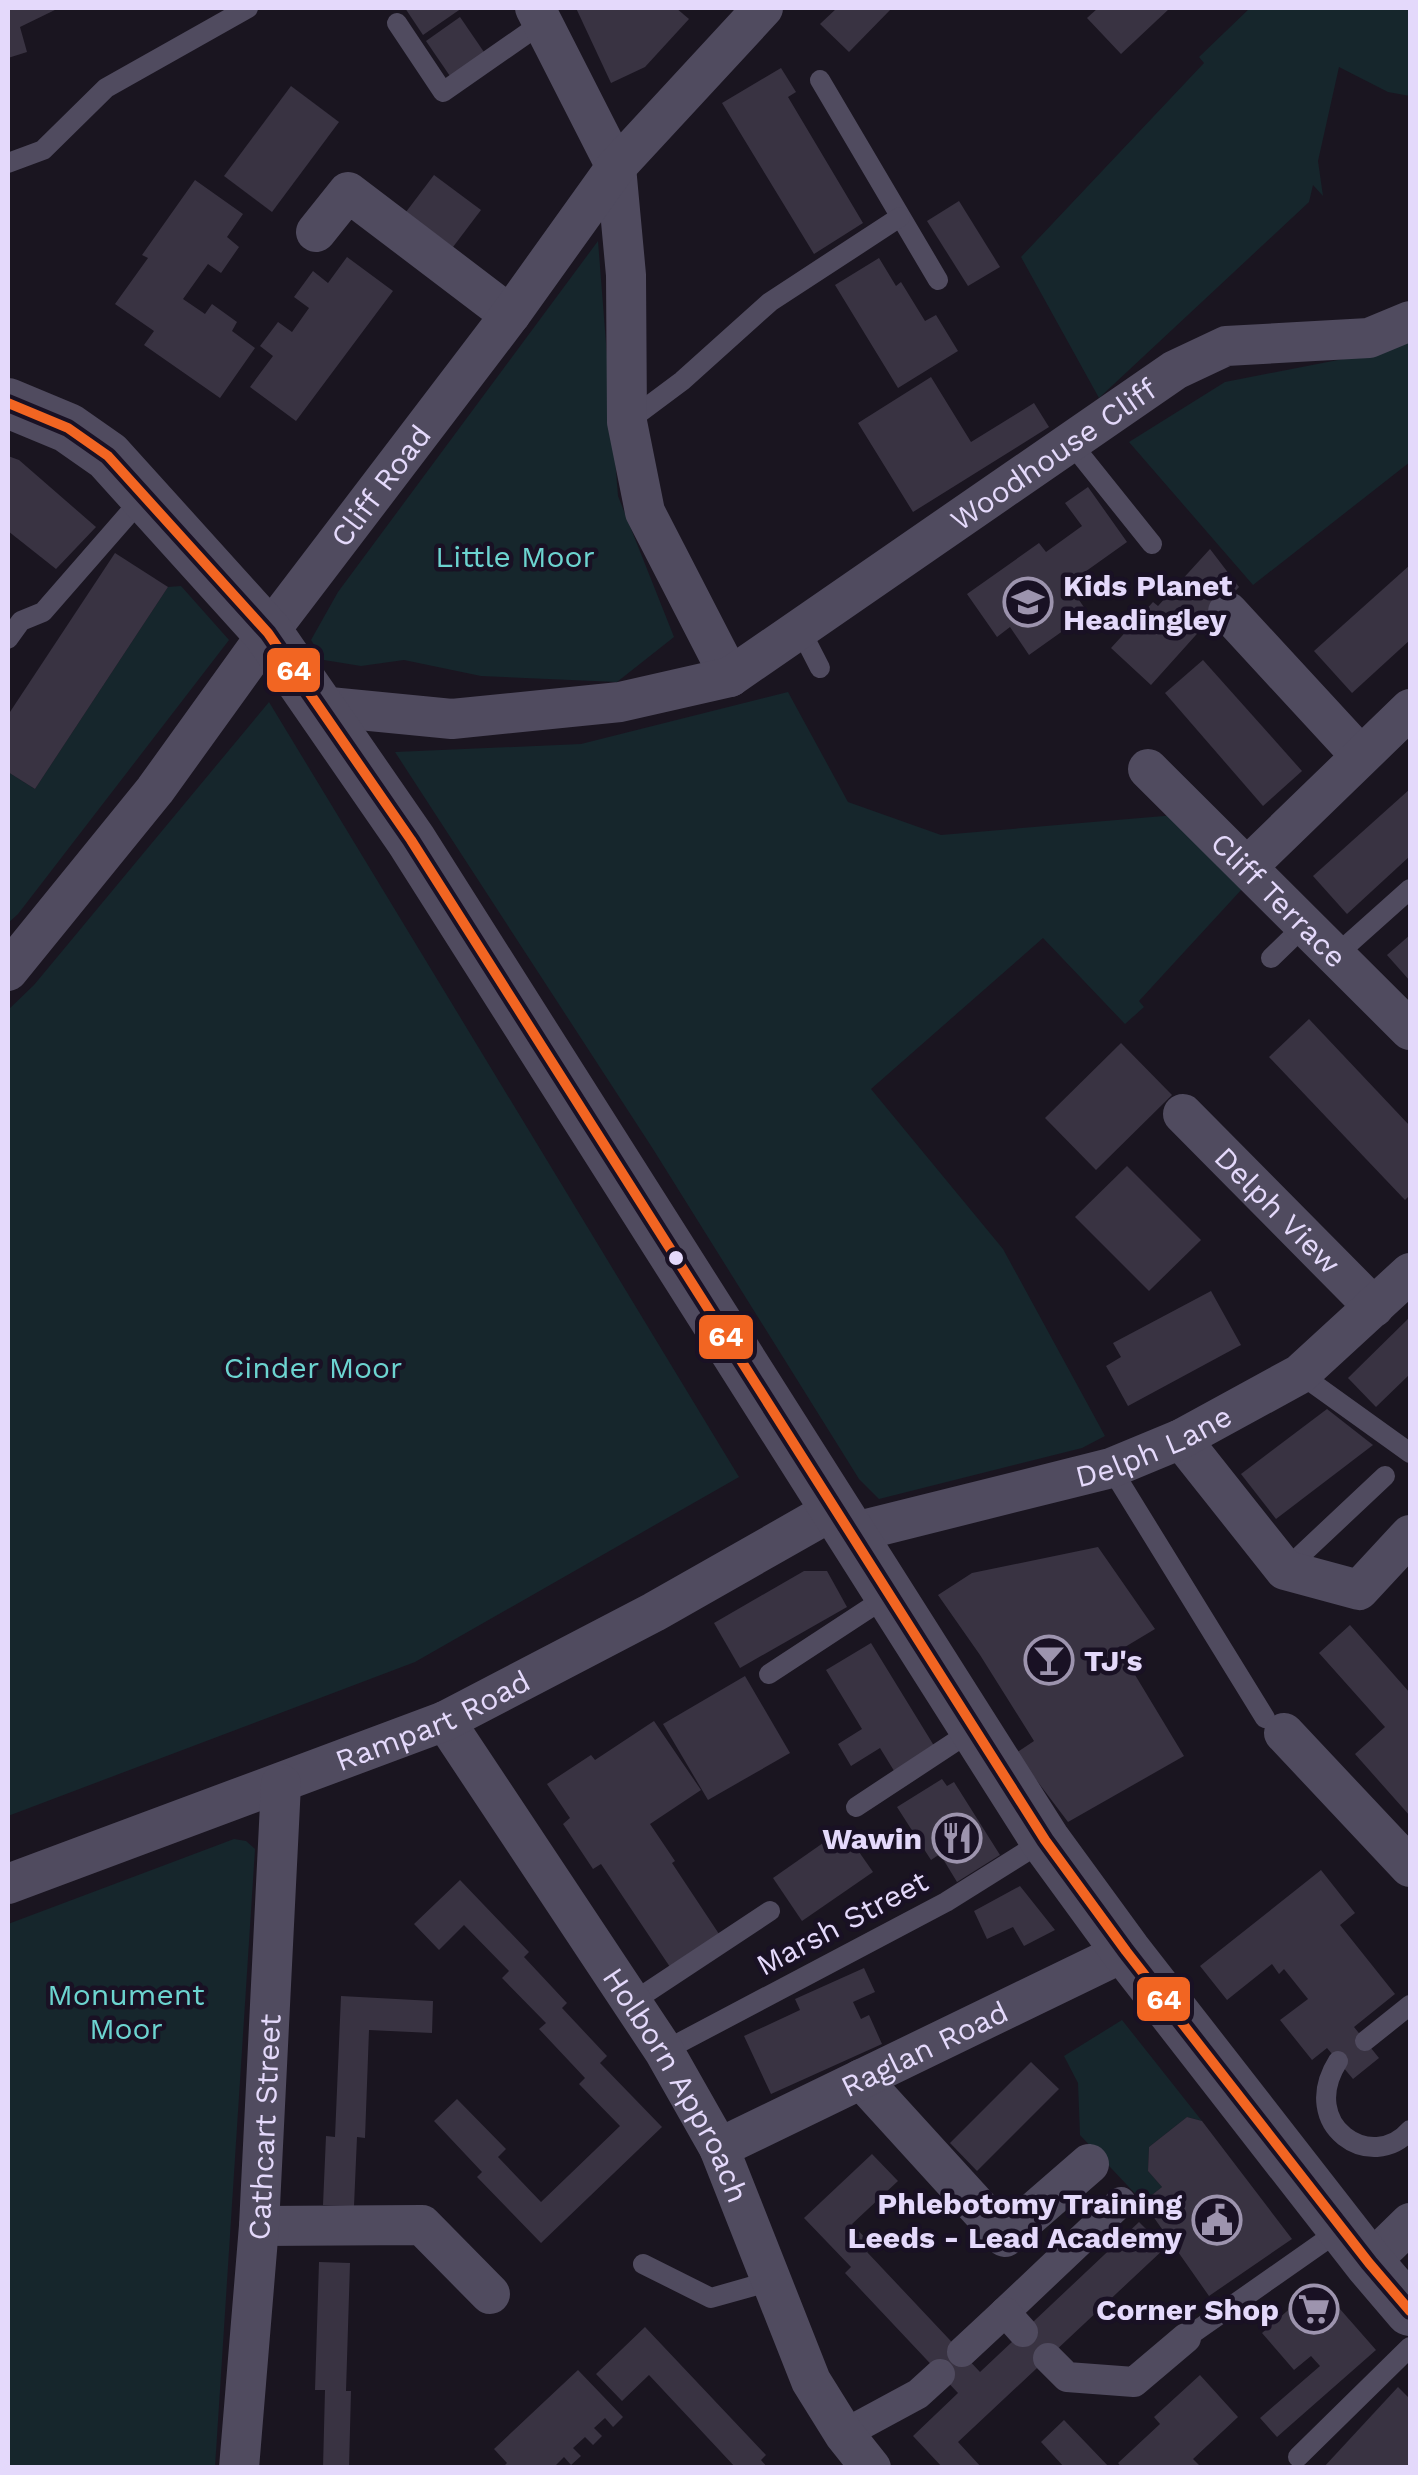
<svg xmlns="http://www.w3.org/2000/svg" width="1418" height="2475" viewBox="0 0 1418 2475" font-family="'Work Sans',sans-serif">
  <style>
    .green { fill: #16262c }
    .building { fill: #393342 }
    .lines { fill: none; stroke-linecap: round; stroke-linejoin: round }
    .service { stroke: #504b5f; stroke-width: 20 }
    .pedestrian { stroke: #504b5f; stroke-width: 30 }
    .minor { stroke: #504b5f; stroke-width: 40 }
    .tertiary { stroke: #504b5f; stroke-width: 50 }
    .bus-1-casing { stroke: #191124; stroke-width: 18 }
    .bus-1 { stroke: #f26522; stroke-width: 10 }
    .bus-dot { fill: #e4d9fb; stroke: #191124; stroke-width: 4 }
    .labels { text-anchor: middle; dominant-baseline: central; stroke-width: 9; stroke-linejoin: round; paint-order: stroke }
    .street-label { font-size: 30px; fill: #e4d9fb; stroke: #191124 }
    .park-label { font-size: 30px; fill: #6cd4d0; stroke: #191124 }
    .poi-label { font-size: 30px; font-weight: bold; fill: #e4d9fb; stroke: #191124; text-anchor: end }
    .line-badge { stroke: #191124; stroke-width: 4 }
    .badge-label { font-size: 28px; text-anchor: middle; font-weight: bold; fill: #fff }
  </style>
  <rect width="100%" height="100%" fill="#1a1520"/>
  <g class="green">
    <path d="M1250,8h158l2,88 -22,-4 -49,-25 -21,94 5,35 -10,-11 -4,17 -210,196 -78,-141 183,-194 -5,-6z"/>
    <path d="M598,241l20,255 56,141 -57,45 -136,-6 -77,-16 -43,6 -37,-6 -13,-20 27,-48z"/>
    <path d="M1410,337v125l-157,123 -124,-143 96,-60 154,-30z"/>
    <path d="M181,586l48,54 -211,274 -10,9v-151l27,17 133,-202z"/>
    <path d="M788,692l60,110 93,33 235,-20 66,74 -103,112 5,6 -19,17 -82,-86 -172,151 132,160 102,187 -23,12 -203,51 -20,-20 -206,-330 -258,-397 186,-8z"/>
    <path d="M269,702l470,775 -324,185 -407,154v-806l26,-25z"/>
    <path d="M234,1839l12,2 9,8 -40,618h-207v-543z"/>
    <path d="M1122,2020l80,101 -15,-4 -38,30 -1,24 14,16 -19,15 -63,-67 -2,-52 -14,-27z"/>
  </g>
  <g class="building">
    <path d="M8,8h51l-39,19 7,25 -19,6z"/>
    <path d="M405,8h57l-39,27z"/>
    <path d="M576,8h100l13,11 -44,48 -34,16z"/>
    <path d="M837,8h55l-43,44 -29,-28z"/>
    <path d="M1098,8h72l-49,46 -34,-36z"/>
    <path d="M460,17l26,38 -34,24 -26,-38z"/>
    <path d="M781,68l15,24 -8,5 75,126 -49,31 -92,-151z"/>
    <path d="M291,86l48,36 -67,90 -48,-36z"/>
    <path d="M434,175l47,35 -28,37 -47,-35z"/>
    <path d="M195,180l48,34 -16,23 12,10 -18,26 -13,-9 -25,35 22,15 7,-10 25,18 -5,9 23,17 -35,50 -76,-53 10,-14 -39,-27 33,-46 -6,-3z"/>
    <path d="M959,201l41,66 -32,19 -41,-65z"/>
    <path d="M347,257l46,34 -97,130 -46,-34 23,-31 -13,-10 18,-24 14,10 17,-24 -15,-11 19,-26 15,12z"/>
    <path d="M879,258l17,28 5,-4 24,39 11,-6 22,36 -60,37 -63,-103z"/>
    <path d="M931,377l40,65 63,-39 15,24 -136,85 -55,-89z"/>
    <path d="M8,456l11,4 77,67 -40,42 -48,-38z"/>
    <path d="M1088,487l39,55 -59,42 20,29 -59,42 -19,-28 -13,10 -30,-43 72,-51 7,9 36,-26 -17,-23z"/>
    <path d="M1210,549l29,38 -88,98 -40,-37 42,-46 5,4z"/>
    <path d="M115,553l53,34 -133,202 -27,-17v-57z"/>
    <path d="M1410,565v75l-58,53 -38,-42z"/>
    <path d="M1203,660l99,111 -39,35 -98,-113z"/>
    <path d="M1410,789v67l-63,58 -34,-38z"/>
    <path d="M1410,935v46l-23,-26z"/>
    <path d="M1309,1019l101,107v69l-5,5 -136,-143z"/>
    <path d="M1121,1043l51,52 -76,75 -51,-52z"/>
    <path d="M1127,1166l74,74 -52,51 -74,-74z"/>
    <path d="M1211,1291l30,54 -113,61 -22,-40 15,-9 -8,-14z"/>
    <path d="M1410,1317v57l-34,33 -28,-29z"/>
    <path d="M1327,1409l46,36 -97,74 -35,-45z"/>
    <path d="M1098,1547l57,82 -35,21 64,106 -116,66 -52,-69 18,-12 -54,-86 -42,-60 34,-22z"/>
    <path d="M804,1571h23l20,36 -107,61 -26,-45z"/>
    <path d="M1350,1625l60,68v123l-55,-62 30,-27 -66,-74z"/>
    <path d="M871,1643l65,106 -40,25 -16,-26 -29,18 -13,-22 24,-15 -36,-59z"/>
    <path d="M745,1676l45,77 -82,47 -45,-76z"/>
    <path d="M654,1721l47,69 -51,34 25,37 -3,2 47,71 -49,33 -69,-103 -8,5 -30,-45 7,-6 -23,-34 44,-29 4,5z"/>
    <path d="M942,1779l5,7 7,-4 46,73 -43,27 -17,-28 -9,6 -34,-53z"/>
    <path d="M843,1829l30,43 -71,49 -29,-43z"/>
    <path d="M1321,1870l34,43 -15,12 55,69 -41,33 25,31 -26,21 -26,-31 -15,12 -32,-40 28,-21 -24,-30 -5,5 -7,-10 -45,36 -27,-34z"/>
    <path d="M460,1880l69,72 -5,5 43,46 -5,5 45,48 -7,7 62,64 -121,116 -64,-66 5,-5 -48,-51 23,-22 49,50 -8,8 43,45 79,-76 -41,-42 6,-6 -46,-49 7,-6 -44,-45 7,-7 -45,-46 -25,25 -25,-26z"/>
    <path d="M1020,1886l35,44 -31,16 -11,-19 -26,12 -13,-28z"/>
    <path d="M864,1968l11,24 -22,10 8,17 8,-4 13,29 -111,50 -27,-58 56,-26 -5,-11z"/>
    <path d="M341,1996l92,5 -1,32 -63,-3 -4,108 -8,-1 -3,69 -31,-1 3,-69 9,1z"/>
    <path d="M1031,2062l28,27 -82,82 -27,-28z"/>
    <path d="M1187,2117l15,4 90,118 -83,57 -66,-94 19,-15 -14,-16 1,-24z"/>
    <path d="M872,2154l26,27 -46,43 21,22 -6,6 113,120 159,-150 26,26 -207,194 24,26h-39l-30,-32 45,-43 -113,-120 6,-6 -47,-49z"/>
    <path d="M319,2262l31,1 -4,128h5l-2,77h-26l2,-78h-10z"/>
    <path d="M1318,2284l58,66 -99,87 -17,-19 60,-52 -9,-10 -17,14 -32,-37z"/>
    <path d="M645,2327l121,128 -5,5 7,8h-32l-87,-93 -27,26 -26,-27z"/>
    <path d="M578,2370l45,47 -10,10 -8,-9 -11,10 8,8 -9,9 -8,-8 -12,11 8,8 -10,9 -7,-8 -11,11h-51l5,-5 -13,-14z"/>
    <path d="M1200,2375l38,42 -45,42 6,6 -3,3h-74l-4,-5 42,-39 -6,-7z"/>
    <path d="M1398,2387l12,12v69h-87z"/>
    <path d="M1064,2420l46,48h-45l-24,-26z"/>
  </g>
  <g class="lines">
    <g class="service">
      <path d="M397,23l46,69 99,-69"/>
      <path d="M820,80l118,200"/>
      <path d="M8,163l35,-13 63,-62 142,-80"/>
      <path d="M627,422l55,-41 88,-79 130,-85"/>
      <path d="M1071,443l81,101"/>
      <path d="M800,629l20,39"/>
      <path d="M8,639l13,-18 22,-9 103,-118"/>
      <path d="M1335,956l75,-67"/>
      <path d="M1271,958l34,-33"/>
      <path d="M1300,1374l110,79"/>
      <path d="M1111,1468l154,250"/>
      <path d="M1285,1570l100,-94"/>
      <path d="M769,1674l119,-78"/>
      <path d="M856,1807l117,-77"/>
      <path d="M631,2003l139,-92"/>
      <path d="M1365,2041l45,-36"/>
      <path d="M664,2051l282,-149 99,-62"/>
      <path d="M1338,2061c-41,65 34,113 72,69"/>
      <path d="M643,2264l68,34 60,-17"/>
      <path d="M1186,2338l157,-110"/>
      <path d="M1298,2457l112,-110"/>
    </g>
    <g class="pedestrian">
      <path d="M1005,2312l116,-110"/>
      <path d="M962,2352l43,-40 18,20"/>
      <path d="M1048,2358l19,19 67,5 52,-44"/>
      <path d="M844,2434l74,-40 22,-20"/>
    </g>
    <g class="minor">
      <path d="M535,8l81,159 10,108 1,147 18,90 85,165"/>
      <path d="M316,232l32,-40 162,123"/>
      <path d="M1228,612l132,143"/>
      <path id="s1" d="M319,706l133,13 168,-17 110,-25 445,-307 51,-24 143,-8 41,-17"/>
      <path id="s2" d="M1148,769l262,261"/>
      <path d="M1247,867l163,-158"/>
      <path id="s3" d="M8,971l147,-181 113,-157 242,-318 106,-148 147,-159"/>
      <path id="s4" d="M1183,1114l191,193"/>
      <path d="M1181,1439l104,131 74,20 51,-55"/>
      <path id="s5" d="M851,1533l260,-65 70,-29 119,-65 110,-101"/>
      <path id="s6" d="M445,1721l219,330 55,97 92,233 33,53 27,34"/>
      <path d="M1284,1733l126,134"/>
      <path id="s7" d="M8,1884l437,-163 209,-109 181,-103"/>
      <path d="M861,2079l144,158 84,-73"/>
      <path id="s8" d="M719,2148l407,-197"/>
      <path d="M259,2226l163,-1 68,69"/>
      <path d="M1369,2263l41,-40"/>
      <path id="s9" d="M239,2468l20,-242 22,-442"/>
    </g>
    <path class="tertiary" d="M8,403l60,25 40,28 160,177 143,207 634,1000 81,111 243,312 41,48"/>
    <g class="bus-1-casing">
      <path id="bus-1" d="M8,403l60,25 40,28 160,177 143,207 634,1000 81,111 243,312 41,48"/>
    </g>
    <use href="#bus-1" class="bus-1"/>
  </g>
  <defs>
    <g id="school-ring" transform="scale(2.5)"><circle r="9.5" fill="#191124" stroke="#9d94ae" stroke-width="1.5"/><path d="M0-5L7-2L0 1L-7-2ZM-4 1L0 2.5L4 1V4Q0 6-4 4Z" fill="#9d94ae"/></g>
    <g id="bar-ring" transform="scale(2.5)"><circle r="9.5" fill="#191124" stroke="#9d94ae" stroke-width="1.5"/><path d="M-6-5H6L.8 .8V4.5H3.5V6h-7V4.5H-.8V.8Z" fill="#9d94ae"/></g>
    <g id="restaurant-ring" transform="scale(2.5)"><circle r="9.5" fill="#191124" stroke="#9d94ae" stroke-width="1.5"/><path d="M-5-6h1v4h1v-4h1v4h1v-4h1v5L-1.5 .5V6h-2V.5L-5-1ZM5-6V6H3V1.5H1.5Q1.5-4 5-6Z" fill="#9d94ae"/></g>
    <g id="civic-ring" transform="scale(2.5)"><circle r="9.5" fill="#191124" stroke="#9d94ae" stroke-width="1.5"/><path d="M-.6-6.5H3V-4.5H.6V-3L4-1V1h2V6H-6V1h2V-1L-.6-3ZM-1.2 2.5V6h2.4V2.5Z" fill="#9d94ae"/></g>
    <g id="supermarket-ring" transform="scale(2.5)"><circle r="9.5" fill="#191124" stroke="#9d94ae" stroke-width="1.5"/><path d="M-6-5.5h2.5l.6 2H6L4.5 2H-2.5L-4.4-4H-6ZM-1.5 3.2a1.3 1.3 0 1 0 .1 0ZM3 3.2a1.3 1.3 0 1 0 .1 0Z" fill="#9d94ae"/></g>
  </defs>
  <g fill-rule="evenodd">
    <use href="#school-ring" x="1028" y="602"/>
    <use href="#bar-ring" x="1049" y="1660"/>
    <use href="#restaurant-ring" x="957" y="1838"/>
    <use href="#civic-ring" x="1217" y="2220"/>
    <use href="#supermarket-ring" x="1314" y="2309"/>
  </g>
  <circle class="bus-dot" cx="676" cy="1258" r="9"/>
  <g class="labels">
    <g class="street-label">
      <text stroke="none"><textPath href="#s1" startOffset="808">Woodhouse Cliff</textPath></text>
      <text stroke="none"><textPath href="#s3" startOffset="612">Cliff Road</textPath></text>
      <text stroke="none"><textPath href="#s2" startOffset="185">Cliff Terrace</textPath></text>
      <text stroke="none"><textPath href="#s4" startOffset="135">Delph View</textPath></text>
      <text stroke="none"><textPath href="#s5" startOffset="315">Delph Lane</textPath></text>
      <text stroke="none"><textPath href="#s7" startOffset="455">Rampart Road</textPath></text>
      <text transform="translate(842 1923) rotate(-28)">Marsh Street</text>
      <text stroke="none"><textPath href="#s8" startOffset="228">Raglan Road</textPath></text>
      <text stroke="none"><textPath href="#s6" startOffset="432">Holborn Approach</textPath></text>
      <text stroke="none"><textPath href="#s9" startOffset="342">Cathcart Street</textPath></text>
    </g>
    <g class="park-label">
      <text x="515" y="556">Little Moor</text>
      <text x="313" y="1367">Cinder Moor</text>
      <text x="126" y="1994">Monument<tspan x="126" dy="34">Moor</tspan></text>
    </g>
    <g class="poi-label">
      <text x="1063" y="585" text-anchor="start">Kids Planet<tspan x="1063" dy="34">Headingley</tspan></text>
      <text x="1084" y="1660" text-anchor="start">TJ's</text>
      <text x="922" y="1838">Wawin</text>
      <text x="1182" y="2203">Phlebotomy Training<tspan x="1182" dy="34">Leeds - Lead Academy</tspan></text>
      <text x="1279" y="2309">Corner Shop</text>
    </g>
  </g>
  <g class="line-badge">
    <rect x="265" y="646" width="57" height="48" rx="10" fill="#f26522"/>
    <rect x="697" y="1313" width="58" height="48" rx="10" fill="#f26522"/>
    <rect x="1135" y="1975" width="57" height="48" rx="10" fill="#f26522"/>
  </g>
  <g class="badge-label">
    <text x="294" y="680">64</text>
    <text x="726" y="1346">64</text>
    <text x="1164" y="2009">64</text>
  </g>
  <rect width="1418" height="2475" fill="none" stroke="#e4d9fb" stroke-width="20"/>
</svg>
